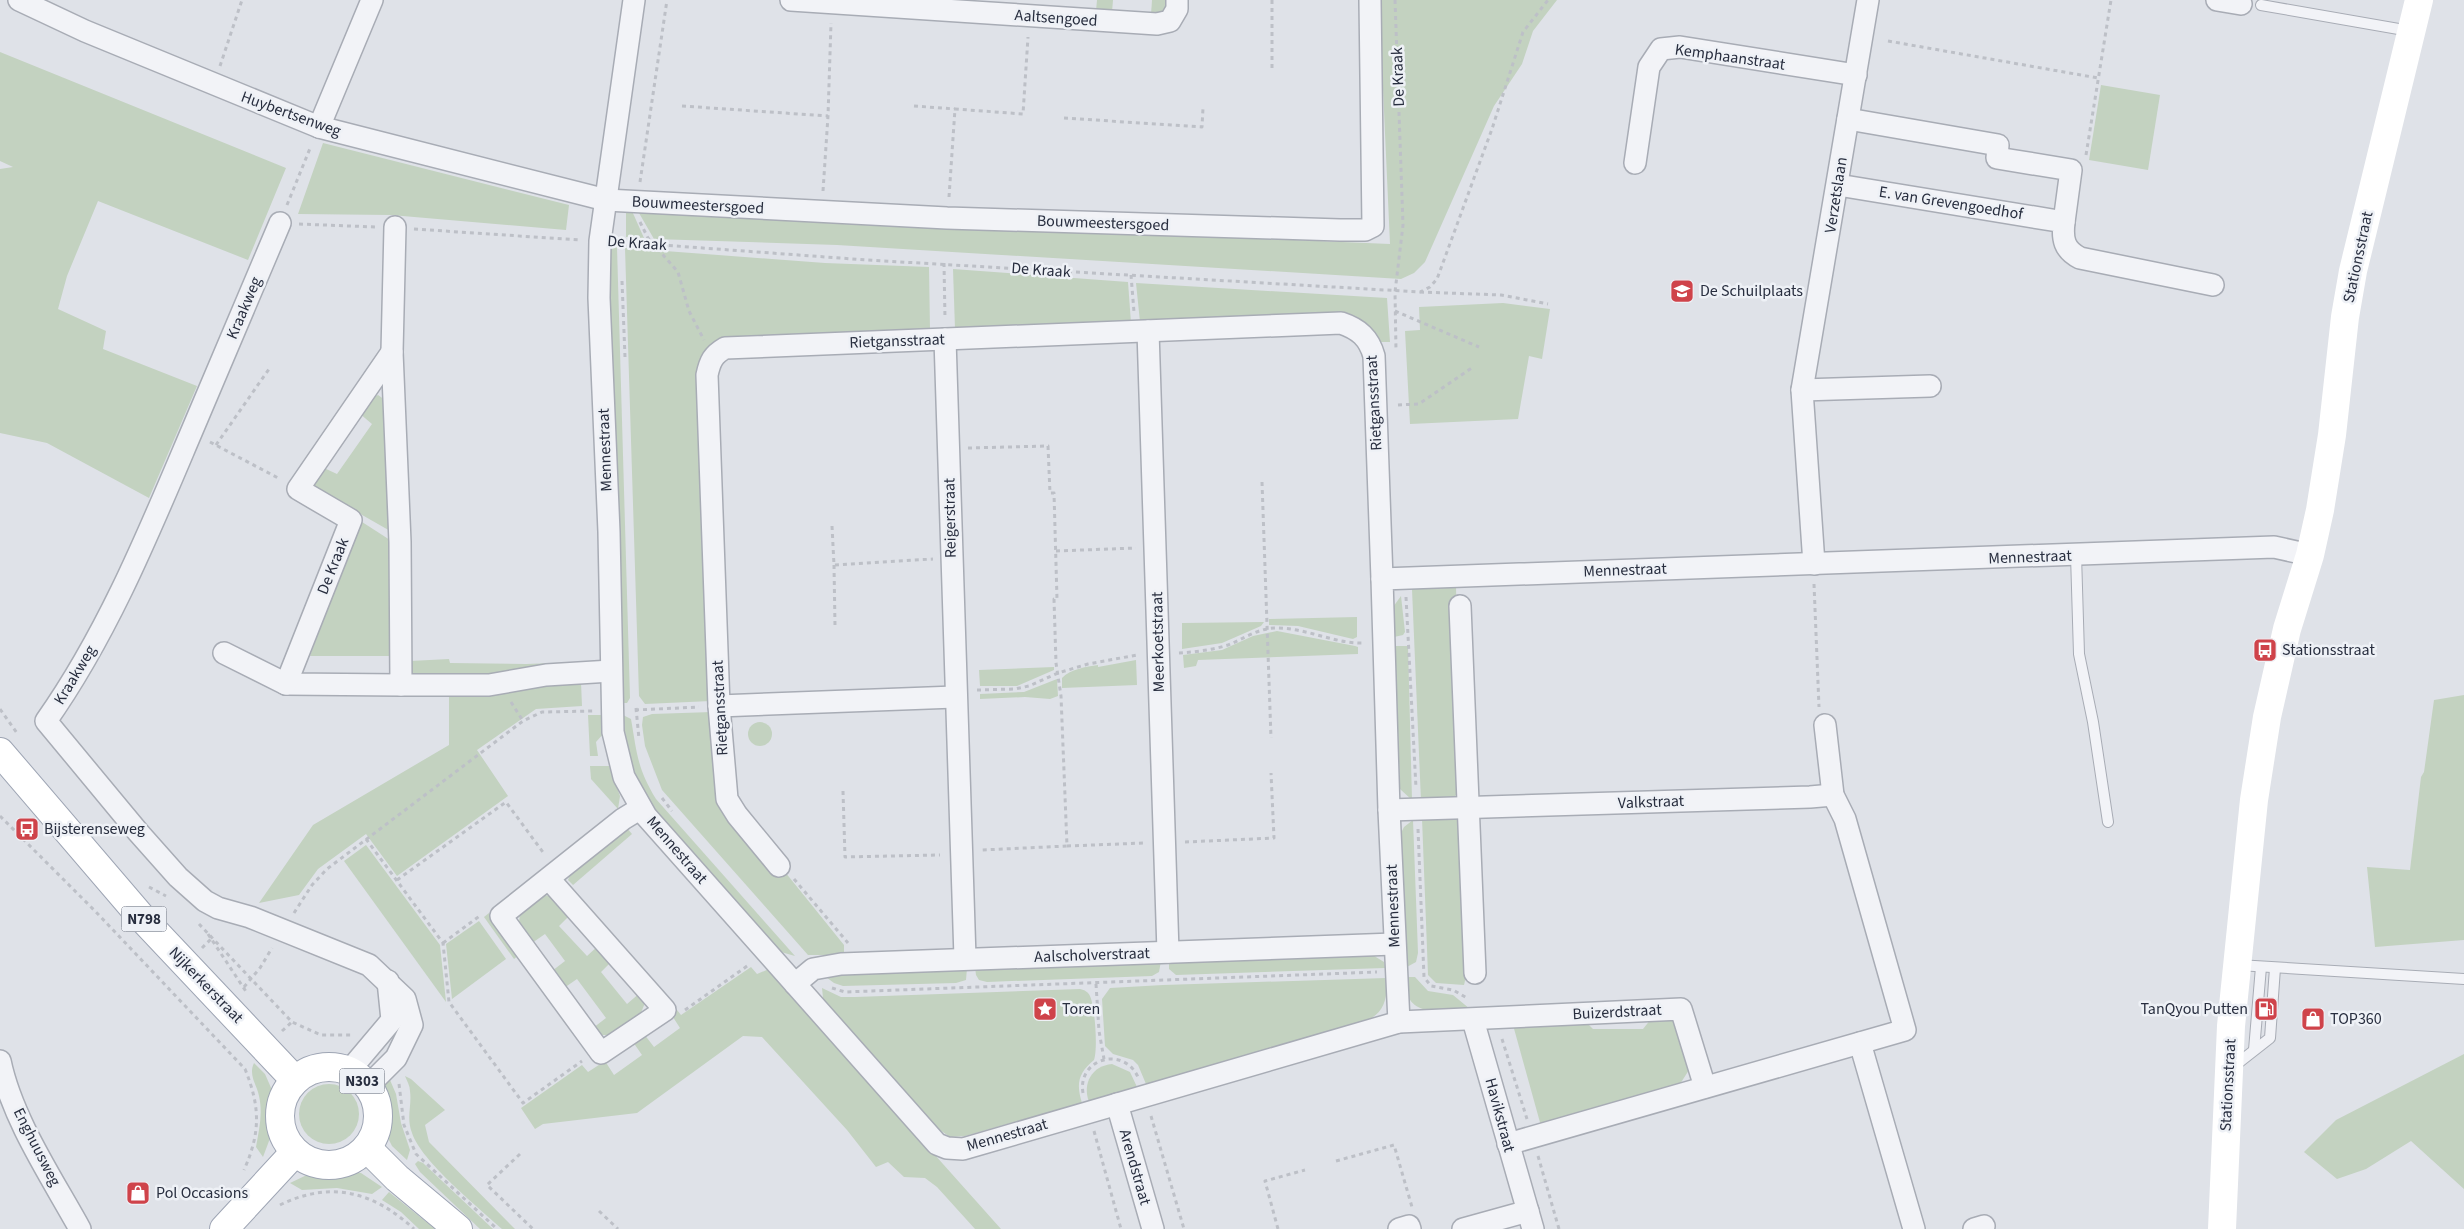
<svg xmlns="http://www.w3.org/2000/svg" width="2464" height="1229" viewBox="0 0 2464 1229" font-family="'Source Sans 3',sans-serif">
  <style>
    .green { fill: #c3d2c0 }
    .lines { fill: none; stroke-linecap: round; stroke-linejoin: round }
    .lane-casing { stroke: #a8acb5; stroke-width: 12 }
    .street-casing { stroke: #a8acb5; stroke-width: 24 }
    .primary-casing { stroke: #9ea5b4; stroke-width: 30 }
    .path { stroke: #bdc0c7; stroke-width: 3; stroke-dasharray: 4 4; stroke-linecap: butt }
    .lane { stroke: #f2f3f7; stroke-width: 10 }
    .street { stroke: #f2f3f7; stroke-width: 21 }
    .secondary { stroke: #fff; stroke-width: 28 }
    .primary { stroke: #fff; stroke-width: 28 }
    .labels { text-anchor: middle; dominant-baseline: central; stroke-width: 5; stroke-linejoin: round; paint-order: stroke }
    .shield { fill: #eef1f6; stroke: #636876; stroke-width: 1 }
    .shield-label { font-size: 15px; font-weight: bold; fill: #282e3f }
    .street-label { font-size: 16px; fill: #282e3f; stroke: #eef1f6 }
    .poi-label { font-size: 16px; fill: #282e3f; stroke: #eef1f6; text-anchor: start }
  </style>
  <rect width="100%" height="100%" fill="#dfe2e8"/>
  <g class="green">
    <path d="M1097,0h16l-1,12 -16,-1z"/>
    <path d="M1152,0h18l-7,14 -12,1z"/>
    <path d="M1379,0h178l-24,31 -11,33 -28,42 -69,156 -11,11 -13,6 -564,-34 -183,-6 -15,-26 751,31z"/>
    <path d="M0,52l286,116 -38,92 -150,-59 -31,75 -9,33 48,22 -3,18 94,37 -48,112 -102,-55 -47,-10v-264l13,-2 -13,-6z"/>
    <path d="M2101,85l59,10 -12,75 -59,-10z"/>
    <path d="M323,143l246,62 -3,25 -175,-15 -93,-1z"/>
    <path d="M626,211h6l12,27 -18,-1z"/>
    <path d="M610,247h7l13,451 -3,5h-4l-15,-410z"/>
    <path d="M625,248l200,15 104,4 1,63 -197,7c-15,2 -23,7 -31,19l9,345 -66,3 -6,-8z"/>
    <path d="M953,269l175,13 3,41 -176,6z"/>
    <path d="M1136,283l251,15 3,44h-11c-10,-15 -17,-23 -35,-27l-204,7z"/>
    <path d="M1503,303l47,6 -8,50 -13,-3 -11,63 -108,5 -5,-93 15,-1 -1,-23z"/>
    <path d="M378,395l7,5 7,132 -79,-45 11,-19 13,6 35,-50 -13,-11 11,-14z"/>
    <path d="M359,520l31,20v116h-80z"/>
    <path d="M1456,587l5,194 -2,11 -8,8 -30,1 -9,-212z"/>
    <path d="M1401,596l4,36 -2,3 -9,2 -1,-30z"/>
    <path d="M1357,617v20l-4,2 -55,-13 -29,-1v-6z"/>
    <path d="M1264,622l-3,4 -39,17 -40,6v-26z"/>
    <path d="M1277,631l78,15 3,1v7l-160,6 -2,6 -12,2 -1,-13 39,-5 31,-14z"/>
    <path d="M1395,646h13l4,154 -12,-11z"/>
    <path d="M449,659l1,4 76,1 54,-2 -31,2 -56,11 -82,-1 -1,-13z"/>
    <path d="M1136,660l1,25 -75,3v-10c8,-9 24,-11 36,-13v2z"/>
    <path d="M1054,667v3l-37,16h-37l-1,-16z"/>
    <path d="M1057,679l1,17 -8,3 -25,-2 -45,2v-5l44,-2z"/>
    <path d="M581,682l1,24 -46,3 -59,41 31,46 -111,80 -31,-42 -48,35 -19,26 -40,8 54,-78 136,-80v-49l63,-4 43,-9z"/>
    <path d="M2464,695v245l-89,7 -8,-80 43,3 11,-93 3,-5 10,-72z"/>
    <path d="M712,712l5,89 58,70 6,-4 63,78v10h-36l-146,-165 -17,-44 -3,-21 1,-8 9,-3z"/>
    <path d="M588,715h15l1,18 -8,9 2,14h-8z"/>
    <path d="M623,715l8,4c6,34 6,49 25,80l139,157 -14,-4 -130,-146 -22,-43z"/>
    <circle cx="760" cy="734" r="12"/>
    <path d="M590,766h19l11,30 -2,13 -27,-30z"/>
    <path d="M1452,817l9,5 7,146 -4,17 -28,-2 -8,-8 -6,-157z"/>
    <path d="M1413,820l5,133 -2,9 -11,6 -4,-135 3,-6z"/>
    <path d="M626,827l6,7 -59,51 -5,-5 2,-5z"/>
    <path d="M366,845l74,100 6,57 -102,-141z"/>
    <path d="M543,895l8,1 20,18 -12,12 28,30 11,-10 14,15 -11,11 26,32 14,-12 4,11 -5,12 -28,20h-10l-9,-7 13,-10 -29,-39 -13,9 -12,-17 13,-10 -20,-27 -13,9 -13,-20 1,-11z"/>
    <path d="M489,913l30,42 -5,4 -30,-42z"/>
    <path d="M479,921l27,38 -54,40 -6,-55z"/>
    <path d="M1371,954l13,8 1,6 -209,7 -7,-6v-9z"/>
    <path d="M1161,961l-2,11 -7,4 -165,6 -8,-2 -3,-5 -1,-8z"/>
    <path d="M751,967l6,7 12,-5 232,260h-26l-38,-42 -12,-9 -21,-1 -16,-15 -12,5 -29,-37 -85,-93 -19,-1 -106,77 -94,11 -8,5 -14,-21 61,-43 6,7 17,-11 9,14 28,-20 -9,-13 11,-8 10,13 26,-19 -9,-14 6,-4 4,5z"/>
    <path d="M967,968l-1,12 -10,3 -113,3 -9,-3 -8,-6 5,-4z"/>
    <path d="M1405,977h10l13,14 25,4 17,14c-18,1 -53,9 -62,-13 -2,-5 -2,-13 -3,-19z"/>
    <path d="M1386,978c2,19 -1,35 -20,43l-220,63 -8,-19 -5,-5 -20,-6 -8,-8 -3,-47 8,-11 53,-3z"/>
    <path d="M822,988l19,9h14l225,-8c5,1 8,3 10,7 5,11 8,53 4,64 -16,13 -18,24 -12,43l-117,33 -15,1 -13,-9 -110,-122 -4,-8z"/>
    <path d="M1651,1019l22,1 5,5 11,45 -9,14 -139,42 -28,-101 73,-3 7,7h50z"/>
    <path d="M2464,1054v135l-53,-48 -45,28 -29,10 -33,-27 32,-32z"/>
    <path d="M254,1063l11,11 7,16v43l-9,24 -7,-10c3,-17 7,-33 3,-51 -2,-11 -11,-21 -5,-33z"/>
    <path d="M1112,1064l18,8 7,15 -48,15c-7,-19 3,-36 23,-38z"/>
    <path d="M405,1076l6,3 34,31 -20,15 4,17 86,87h-13c-23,-21 -81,-68 -90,-96 -6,-16 0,-27 -2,-42 0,-5 -3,-10 -5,-15z"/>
    <path d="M390,1080l6,14 5,29 9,27 -3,10 -15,-14 -4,-8 -3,-8v-22l-6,-22z"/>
    <circle cx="329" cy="1114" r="30"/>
    <path d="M418,1161l5,2 70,66h-13l-60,-57 -5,-8z"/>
    <path d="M345,1171l16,2 21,14 -10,7 -35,-6 -35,2 -12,-7 21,-10z"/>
    <path d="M389,1192l46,37h-16l-18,-17 -19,-12z"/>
  </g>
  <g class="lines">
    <g class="lane-casing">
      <g id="lane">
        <path d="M2261,5l149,26"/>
        <path d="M2076,555l3,99 14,68 15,100"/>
        <path d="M2238,965l226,14"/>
        <path d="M2254,1050l7,-83"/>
        <path d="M2233,1067l37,-29 5,-70"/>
      </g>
    </g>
    <g class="street-casing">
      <g id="street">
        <path d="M19,0l66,31 234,96 287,73 341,18 393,12h25l8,-4 -3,-226"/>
        <path d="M634,0l-34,241 -1,57 10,234 4,200 11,45 22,39 291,328 10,4 16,1 436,-127 282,-13 24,78"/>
        <path d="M791,0l366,24 13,-3 7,-12v-9"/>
        <path d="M2217,0l24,4"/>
        <path d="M1848,119l150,26 -1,13 74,12 -7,52"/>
        <path d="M319,127l53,-127"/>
        <path d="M1635,163l14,-96 12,-18 19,-2 176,28"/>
        <path d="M1838,185l226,37c-2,17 0,28 16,36l133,27"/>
        <path d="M280,223c-30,70 -60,140 -89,210 -42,99 -83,200 -145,288l92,111 40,45 27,24 13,7 32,9 119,48 36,34 7,26 -16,33 -28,28"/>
        <path d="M1148,331l20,621"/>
        <path d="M945,339l20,619"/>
        <path d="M1802,390l128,-4"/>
        <path d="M1814,564l-12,-174 66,-390"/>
        <path d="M1460,606l15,367"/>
        <path d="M224,653l62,31 115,1 -1,-143 -8,-190 3,-125"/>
        <path d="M286,684l65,-164 -53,-31 94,-137"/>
        <path d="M401,685h88l57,-10 65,-4"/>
        <path d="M719,706l236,-9"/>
        <path d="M1389,810l421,-13 23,-2"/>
        <path d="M779,866l-42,-51 -10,-16 -8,-93 -12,-331c3,-14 6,-20 18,-27l616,-25c18,6 28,15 33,33l8,223"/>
        <path d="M549,879l116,131 -64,43 -100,-137 122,-97 18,-11"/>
        <path d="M795,984l18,-15 28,-5 553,-20"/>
        <path d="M1473,1020l60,209"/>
        <path d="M1399,1022l-10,-212 -7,-231 892,-32 36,8"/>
        <path d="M1860,1043l54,186"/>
        <path d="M0,1061c12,58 52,117 80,168"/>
        <path d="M349,1071l43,-51 -4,-39"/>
        <path d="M1117,1104l36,125"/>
        <path d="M1508,1144l397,-114 -60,-211 -12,-24 -8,-70"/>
        <path d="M1399,1229l10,-3 1,3"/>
        <path d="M1463,1229l65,-18"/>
        <path d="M1974,1229l10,-3"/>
      </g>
    </g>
    <g class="primary-casing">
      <g id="primary">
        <path d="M0,752l143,167 152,161"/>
        <circle cx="329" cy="1116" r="49"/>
        <path d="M367,1148l30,30 61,51"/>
        <path d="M224,1229l71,-77"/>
      </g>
    </g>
    <g class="path">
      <path d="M1272,0v70"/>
      <path d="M1395,0l8,225 -8,67 1,59"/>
      <path d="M1888,41l210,37"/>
      <path d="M220,66l22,-66"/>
      <path d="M682,106l146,10"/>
      <path d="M914,106l41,3"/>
      <path d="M1064,118l138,9 1,-19"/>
      <path d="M2086,155l25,-155"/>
      <path d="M640,182l27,-182"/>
      <path d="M823,191l5,-75 3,-93"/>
      <path d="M949,197l6,-88 68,5 5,-77"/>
      <path d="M287,205l24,-59"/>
      <path d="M640,222l8,16 30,34 11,39 15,29"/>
      <path d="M299,224l76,3"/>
      <path d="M414,229l166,11"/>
      <path d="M621,242l246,18 553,32 10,-5 7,-8 55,-150 31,-97 25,-32"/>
      <path d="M944,263l1,56"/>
      <path d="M1131,275l3,37"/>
      <path d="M622,281l3,76"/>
      <path d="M1420,292l81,3 47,9"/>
      <path d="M1395,311l84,36"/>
      <path d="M1398,405l21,-1 54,-37"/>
      <path d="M210,442l70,37"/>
      <path d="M216,445l53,-76"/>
      <path d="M968,448l80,-2 2,47h4l3,106h-3l2,64 5,33 6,150 -85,4"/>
      <path d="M1262,482l9,256"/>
      <path d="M832,526l2,39 99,-6"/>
      <path d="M1056,551l80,-3"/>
      <path d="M834,565l1,61"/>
      <path d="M1814,584l5,123"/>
      <path d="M1406,597l10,191"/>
      <path d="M1179,653c16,-1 33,-3 49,-8 15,-6 29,-16 46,-17 31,-1 60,16 90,15"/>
      <path d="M977,690l38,-1 14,-3 29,-13 30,-9 49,-9"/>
      <path d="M511,702l12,19"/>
      <path d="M636,708l3,31"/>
      <path d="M0,709l17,24"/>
      <path d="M635,710l64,-3"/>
      <path d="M843,791l2,66 95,-2"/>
      <path d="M662,798l10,13"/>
      <path d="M0,816l96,96 149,157c15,37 16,63 -1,101"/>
      <path d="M1418,829l6,148 7,9 22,4 14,8"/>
      <path d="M366,839l77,104 6,59 74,101 59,-42"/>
      <path d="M1185,842l89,-4 -3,-65"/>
      <path d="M1067,846l77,-3"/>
      <path d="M794,879l54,64"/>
      <path d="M397,880l109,-78 39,53"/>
      <path d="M149,887l17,9"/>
      <path d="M294,913l18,-28 15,-16 196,-148 19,-9 52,-1"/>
      <path d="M199,924l93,98 29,13h31"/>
      <path d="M208,934l39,59"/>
      <path d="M443,943l38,-28"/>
      <path d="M202,948l10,-10"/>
      <path d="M1096,984l3,47 5,28"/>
      <path d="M244,987l16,-19 12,-20"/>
      <path d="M832,988l13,4 532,-20"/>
      <path d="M685,1010l65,-46"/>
      <path d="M282,1031l10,-9"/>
      <path d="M1502,1039l25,80"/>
      <path d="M399,1084l5,41 12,29 81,75"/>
      <path d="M1083,1093c-6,-34 40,-48 55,-16"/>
      <path d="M1151,1116l33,113"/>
      <path d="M1094,1131l27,98"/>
      <path d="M520,1154l-33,31 46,44"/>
      <path d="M1538,1156l21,73"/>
      <path d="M1336,1161l58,-16 18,62"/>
      <path d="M280,1205c51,-25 94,-13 134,24"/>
      <path d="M599,1211l19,18"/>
      <path d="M1278,1229l-13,-48 40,-11"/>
    </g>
    <use href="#lane" class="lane"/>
    <use href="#street" class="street"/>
    <path class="secondary" d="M2222,1229l9,-203 23,-226 13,-83 20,-88 23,-74 10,-45 12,-75 13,-118 8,-46 66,-271"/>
    <use href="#primary" class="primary"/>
  </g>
  <defs>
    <g id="school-square" transform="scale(1.25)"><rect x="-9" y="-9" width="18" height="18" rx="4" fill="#cf434a" stroke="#eef1f6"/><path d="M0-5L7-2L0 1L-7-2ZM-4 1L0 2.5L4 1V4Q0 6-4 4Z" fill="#fff"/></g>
    <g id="bus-square" transform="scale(1.25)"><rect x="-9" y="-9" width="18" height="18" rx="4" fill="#cf434a" stroke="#eef1f6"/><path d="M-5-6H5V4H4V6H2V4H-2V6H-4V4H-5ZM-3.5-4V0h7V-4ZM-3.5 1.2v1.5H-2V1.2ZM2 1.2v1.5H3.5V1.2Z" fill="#fff"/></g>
    <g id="sight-square" transform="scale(1.25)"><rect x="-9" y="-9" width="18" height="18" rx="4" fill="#cf434a" stroke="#eef1f6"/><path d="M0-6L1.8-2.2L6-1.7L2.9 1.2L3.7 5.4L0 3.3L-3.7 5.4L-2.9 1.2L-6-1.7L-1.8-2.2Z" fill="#fff"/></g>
    <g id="fuel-square" transform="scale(1.25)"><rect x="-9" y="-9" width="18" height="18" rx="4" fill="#cf434a" stroke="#eef1f6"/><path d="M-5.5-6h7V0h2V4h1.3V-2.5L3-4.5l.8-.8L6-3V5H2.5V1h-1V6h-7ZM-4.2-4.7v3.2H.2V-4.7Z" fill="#fff"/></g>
    <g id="shop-square" transform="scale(1.25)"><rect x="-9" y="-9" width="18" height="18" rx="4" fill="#cf434a" stroke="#eef1f6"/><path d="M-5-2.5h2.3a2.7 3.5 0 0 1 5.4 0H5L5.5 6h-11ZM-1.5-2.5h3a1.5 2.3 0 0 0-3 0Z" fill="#fff"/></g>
  </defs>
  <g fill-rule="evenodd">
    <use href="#school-square" x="1682" y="291"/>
    <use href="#bus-square" x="2265" y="650"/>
    <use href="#bus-square" x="27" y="829"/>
    <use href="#sight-square" x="1045" y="1009"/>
    <use href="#fuel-square" x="2266" y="1009"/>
    <use href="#shop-square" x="2313" y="1019"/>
    <use href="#shop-square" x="138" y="1193"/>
  </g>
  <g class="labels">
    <g class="shield">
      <rect x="121.5" y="906.5" width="45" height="25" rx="4"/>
      <rect x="339.5" y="1068.5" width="45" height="25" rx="4"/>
    </g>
    <g class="shield-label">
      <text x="144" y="919">N798</text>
      <text x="362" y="1081">N303</text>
    </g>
    <g class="street-label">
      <text transform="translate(1056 18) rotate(4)">Aaltsengoed</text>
      <text transform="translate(1730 57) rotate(8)">Kemphaanstraat</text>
      <text transform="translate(1398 77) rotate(-92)">De Kraak</text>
      <text transform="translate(291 114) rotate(20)">Huybertsenweg</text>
      <text transform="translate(1836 195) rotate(-81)">Verzetslaan</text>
      <text transform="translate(1951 203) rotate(9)">E. van Grevengoedhof</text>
      <text transform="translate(698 205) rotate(3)">Bouwmeestersgoed</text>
      <text transform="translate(1103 223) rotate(2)">Bouwmeestersgoed</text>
      <text transform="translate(637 243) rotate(4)">De Kraak</text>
      <text transform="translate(2358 257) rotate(-78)">Stationsstraat</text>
      <text transform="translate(1041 270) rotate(4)">De Kraak</text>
      <text transform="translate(244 308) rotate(-67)">Kraakweg</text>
      <text transform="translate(897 341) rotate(-2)">Rietgansstraat</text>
      <text transform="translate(1374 403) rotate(-93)">Rietgansstraat</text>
      <text transform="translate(605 450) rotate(-92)">Mennestraat</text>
      <text transform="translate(950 518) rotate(-91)">Reigerstraat</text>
      <text transform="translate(2030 557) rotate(-2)">Mennestraat</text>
      <text transform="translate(333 566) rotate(-68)">De Kraak</text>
      <text transform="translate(1625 570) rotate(-2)">Mennestraat</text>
      <text transform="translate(1158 642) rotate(-91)">Meerkoetstraat</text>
      <text transform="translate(75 675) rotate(-59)">Kraakweg</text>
      <text transform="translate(720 708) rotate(-93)">Rietgansstraat</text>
      <text transform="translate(1651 802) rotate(-2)">Valkstraat</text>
      <text transform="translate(677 850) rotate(49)">Mennestraat</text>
      <text transform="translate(1393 906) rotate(-92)">Mennestraat</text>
      <text transform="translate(1092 955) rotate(-2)">Aalscholverstraat</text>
      <text transform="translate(206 985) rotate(46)">Nijkerkerstraat</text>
      <text transform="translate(1617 1012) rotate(-3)">Buizerdstraat</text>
      <text transform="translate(2228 1085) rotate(-87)">Stationsstraat</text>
      <text transform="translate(1500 1115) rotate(75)">Havikstraat</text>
      <text transform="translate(1007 1135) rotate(-16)">Mennestraat</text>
      <text transform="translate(37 1147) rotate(63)">Enghuusweg</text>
      <text transform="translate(1135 1167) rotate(74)">Arendstraat</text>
    </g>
    <g class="poi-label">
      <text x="1700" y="291">De Schuilplaats</text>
      <text x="2282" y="650">Stationsstraat</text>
      <text x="44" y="829">Bijsterenseweg</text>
      <text x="1062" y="1009">Toren</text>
      <text x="2248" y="1009" text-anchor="end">TanQyou Putten</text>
      <text x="2330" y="1019">TOP360</text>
      <text x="156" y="1193">Pol Occasions</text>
    </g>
  </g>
</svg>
